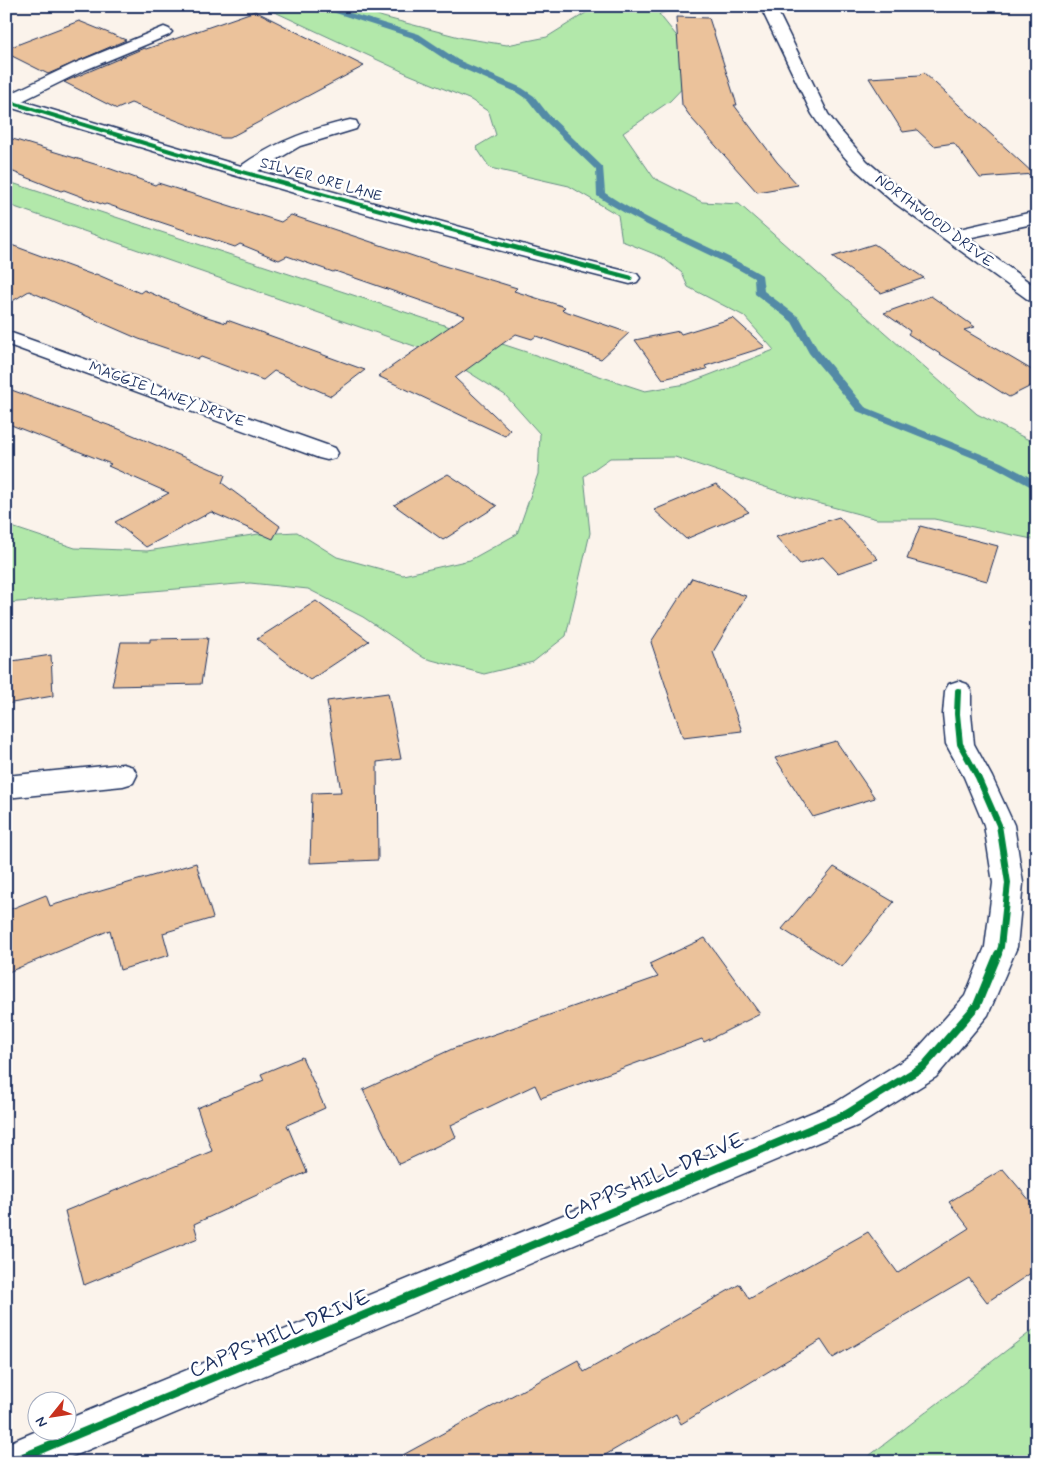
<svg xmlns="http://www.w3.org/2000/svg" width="1043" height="1468" viewBox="0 0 1043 1468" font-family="Mynerve,sans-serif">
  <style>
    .green { fill: #b2e8aa; stroke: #668c84 }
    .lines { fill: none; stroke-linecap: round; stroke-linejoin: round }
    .stream { fill: #538aa6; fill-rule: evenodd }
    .building { fill: #ebc29b; stroke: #1b2f5e }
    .minor-casing { stroke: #1b2f5e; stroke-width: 3 }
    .minor { fill: #fff; fill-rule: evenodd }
    .cycleway-far3-casing { stroke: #fff; stroke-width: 5.5 }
    .cycleway-far2-casing { stroke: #fff; stroke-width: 8 }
    .cycleway-far1-casing { stroke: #fff; stroke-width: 9 }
    .cycleway-casing { stroke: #fff; stroke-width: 11 }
    .cycleway-far3 { stroke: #00873e; stroke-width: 4 }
    .cycleway-far2 { stroke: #00873e; stroke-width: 5 }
    .cycleway-far1 { stroke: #00873e; stroke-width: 6 }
    .cycleway { stroke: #00873e; stroke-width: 8 }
    .labels { text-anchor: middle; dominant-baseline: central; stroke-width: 5; stroke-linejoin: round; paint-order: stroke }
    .far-street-label { font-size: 15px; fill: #1b2f5e; stroke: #fff }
    .near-street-label { font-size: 21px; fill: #1b2f5e; stroke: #fff }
  </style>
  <rect width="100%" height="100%" fill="#fbf3eb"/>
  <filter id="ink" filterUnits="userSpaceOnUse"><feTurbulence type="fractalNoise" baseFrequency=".02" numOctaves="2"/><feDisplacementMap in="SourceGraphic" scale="10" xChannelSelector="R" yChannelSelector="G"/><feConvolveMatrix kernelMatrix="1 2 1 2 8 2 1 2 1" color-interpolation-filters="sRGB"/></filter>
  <g filter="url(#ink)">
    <g class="green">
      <path d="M262,6h93l28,11 80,21 44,7 40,-8 50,-31h88l-26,8 21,26 13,37 -23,24 -47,32 31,45 48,24 37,2 238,210 60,30v96l-103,-21h-57l-82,-22 -120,-40 -65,1 -26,18 6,57 -24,103 -33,26 -49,12 -60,-16 -61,-41 -55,-28 -58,-6 -244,20v-78l69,23 72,3 112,-17 38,-2 40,25 66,18 67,-15 47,-26 21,-60 2,-40 -35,-39 -62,-39 -437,-152v-23l639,210 41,-7 88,-34 -30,-34 -56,-29 -6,-14 -20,-16 -40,-16 -4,-26 -49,-29 -79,-18 -14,-21 20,-12 -7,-23 -18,-12 -63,-26z"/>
      <path d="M1037,1327v135h-176z"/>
    </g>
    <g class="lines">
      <path class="stream" d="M314,6h13l92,28 39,26 64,28 12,8 14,18 55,53 2,26c49,33 106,52 157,82l2,16 36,27 18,32 47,57 136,55 36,19v9l-44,-24 -136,-55 -48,-58 -17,-31 -37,-28 -1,-16c-51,-29 -108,-49 -157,-82l-1,-26 -54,-52 -14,-18 -12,-8 -64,-28 -39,-26z"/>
    </g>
    <g class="building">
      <path d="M255,11l109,55 -135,72h-7l-91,-35 -14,6 -53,-27 80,-34 2,1z"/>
      <path d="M676,17l33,1 28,87h-3l43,57 21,23 -41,7 -65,-73 -10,-14z"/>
      <path d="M79,21l47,19 -78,34 -42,-21v-4z"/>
      <path d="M923,72l59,54 52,48 -54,4 -26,-35 -20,3 -17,-16 -14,2 -34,-54 51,-3z"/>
      <path d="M6,137l105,32 44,16 3,-2 123,39 10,-7 140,47 86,26 -3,3 51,16 -3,3 67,23 -28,26 -65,-23 -4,3 -16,-5 -61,44 55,52 -5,6 -127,-60 87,-60 -130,-45 -2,1 -46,-16 -8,4 -39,-16 -5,3 -129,-43 -2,1 -40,-15 -3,1 -55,-22z"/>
      <path d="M6,243l87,32 3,-1 44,19 4,-3 57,25 25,8 1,-3 138,50 -34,26 -57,-25 -11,9 -62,-23 -3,2 -59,-20 -110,-48 -23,14z"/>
      <path d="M874,244l50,34 -43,15 -49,-36z"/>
      <path d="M931,296l44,31 -11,3 73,43v10l-28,14 -101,-63 2,-3 -26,-18z"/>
      <path d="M733,318l32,29 -60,19 2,3 -44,10 -28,-39 44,-9 2,3z"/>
      <path d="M6,388l113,41 106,46 -3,8 58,43 -7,13 -62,-27 -65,35 -31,-25 54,-29 -61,-27 3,-2 -105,-41z"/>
      <path d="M448,474l49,32 -54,34 -49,-35z"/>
      <path d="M716,484l33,28 -63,27 -32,-29z"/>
      <path d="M839,517l39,42 -40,14 -15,-16 -23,7 -24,-27z"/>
      <path d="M920,526l78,20 -11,35 -80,-22z"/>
      <path d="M692,578l54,18 -33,56 29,79 -59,7 -32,-96z"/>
      <path d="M316,601l53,40 -59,39 -53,-41z"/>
      <path d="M208,638l-7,46 -89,2 9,-44h29v-3z"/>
      <path d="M51,655l2,41 -47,8v-42z"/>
      <path d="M388,693l13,66 -24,3 1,98 -68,3 2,-70 29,-1 -14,-91z"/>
      <path d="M836,741l39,57 -62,19 -38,-59z"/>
      <path d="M196,863l17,55 -50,15 6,22 -49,15 -10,-40 -104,43v-62l40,-16 4,11z"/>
      <path d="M834,867l60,35 -52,65 -60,-38z"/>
      <path d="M705,938l55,76 -56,28 -2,-3 -161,59 -6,-13 -84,40 5,12 -57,27 -36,-74 89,-41 206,-72 -9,-13z"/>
      <path d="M302,1057l23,51 -38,17 20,47 -113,52 4,14 -114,47 -19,-74 147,-60 -15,-43 67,-28 -3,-6z"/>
      <path d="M1003,1169l34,40v60l-50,33 -18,-24 -136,80 -12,-18 -140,84 -5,-10 -83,48h-203l188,-102 6,12 156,-88 9,15 119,-67 30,41 71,-45 -20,-26z"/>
    </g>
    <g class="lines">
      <g class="minor-casing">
        <g id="minor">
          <path d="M760,6h15l53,108 12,16 27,31 37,32 51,37 82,-19v12l-69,15 69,50v15l-7,-2 -138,-100 -37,-32 -27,-31 -16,-24z"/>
          <path d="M164,27l5,2 3,3 -3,3 -84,35 -63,31 219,65c34,-24 69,-37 109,-46l6,1 2,4 -2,4 -56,17 -42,25 311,86 68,17 3,4 -3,4 -7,2c-210,-52 -417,-114 -624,-178v-10l67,-32z"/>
          <path d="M6,331l329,117 3,5 -3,5 -8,2 -8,-2 -313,-114z"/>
          <path d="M958,681l9,3 4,7v23l3,30 18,33 22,48 9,58 -6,64 -29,68 -52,62 -77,48 -800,337h-53v-18l33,-14h29v-11l767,-316 77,-48 53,-59 20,-49 8,-64 -9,-58 -20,-48 -18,-33 -3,-30 2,-23 4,-7z"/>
          <path d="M123,764l10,3 4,8 -4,8 -10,3 -117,12v-22z"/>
        </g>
      </g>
      <use href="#minor" class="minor"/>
      <g class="cycleway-far3-casing">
        <path id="cycleway-far3" d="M6,101l197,60 296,82"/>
      </g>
      <g class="cycleway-far2-casing">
        <path id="cycleway-far2" d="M494,242l136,36"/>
      </g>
      <g class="cycleway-far1-casing">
        <path id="cycleway-far1" d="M958,691l-1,23 3,30 18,33 21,48 9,58 -7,64 -3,8"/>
      </g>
      <g class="cycleway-casing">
        <path id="cycleway" d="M11,1462l836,-348 77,-48 53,-61 21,-51"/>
      </g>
      <use href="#cycleway-far3" class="cycleway-far3"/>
      <use href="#cycleway-far2" class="cycleway-far2"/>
      <use href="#cycleway-far1" class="cycleway-far1"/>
      <use href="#cycleway" class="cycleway"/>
    </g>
  </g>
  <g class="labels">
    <g class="far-street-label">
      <text transform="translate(321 180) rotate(16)">SILVER ORE LANE</text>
      <text transform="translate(934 221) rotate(37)">NORTHWOOD DRIVE</text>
      <text transform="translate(167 395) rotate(20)">MAGGIE LANEY DRIVE</text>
    </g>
    <g class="near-street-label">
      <text transform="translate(654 1177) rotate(-23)">CAPPS HILL DRIVE</text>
      <text transform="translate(280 1334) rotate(-23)">CAPPS HILL DRIVE</text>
    </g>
  </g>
  <rect width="1043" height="1468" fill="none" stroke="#fff" stroke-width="25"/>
  <rect x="12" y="12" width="1018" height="1443" fill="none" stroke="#1b2f5e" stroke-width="2" filter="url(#ink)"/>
  <g transform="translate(52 1416) rotate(240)"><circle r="24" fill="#ffffff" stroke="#a4acbf"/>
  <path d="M0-4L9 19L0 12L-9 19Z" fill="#c8321e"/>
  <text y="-8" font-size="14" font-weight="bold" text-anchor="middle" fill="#1b2f5e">N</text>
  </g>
</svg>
